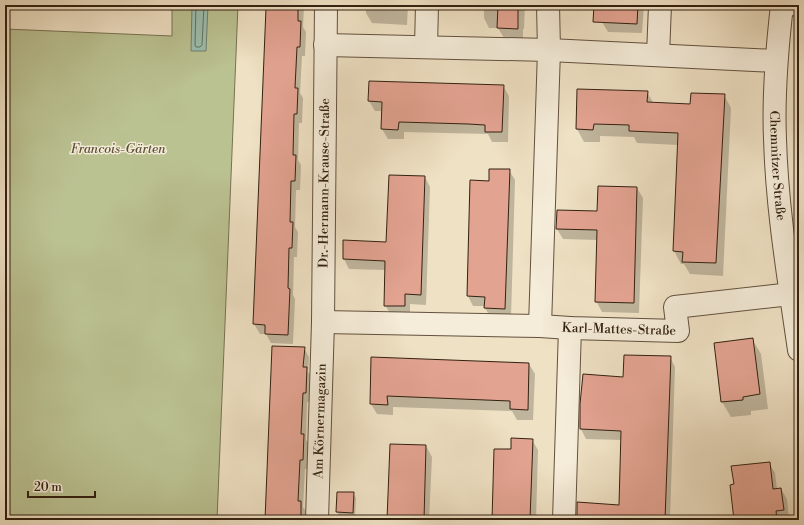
<svg xmlns="http://www.w3.org/2000/svg" width="804" height="525" viewBox="0 0 804 525" font-family="'Libre Bodoni',serif">
  <style>
    .green { fill: #bbc292; stroke: #777252 }
    .water { fill: #9bbead; stroke: #717f6f }
    .shadow { fill: #0003 }
    .lines { fill: none; stroke-linecap: round; stroke-linejoin: round }
    .shore { stroke: #67705f; stroke-width: 1 }
    .building { fill: #e3a391; stroke: #332111 }
    .minor-casing { stroke: #62513e; stroke-width: 24 }
    .minor { stroke: #f5ecd9; stroke-width: 22 }
    .labels { text-anchor: middle; dominant-baseline: central; stroke-width: 3; stroke-linejoin: round; paint-order: stroke }
    .park-label { font-size: 13px; font-style: italic; fill: #5c5138; stroke: #f5ecd9 }
    .street-label { font-size: 13px; fill: #332111; stroke: #f5ecd9 }
  </style>
  <rect width="100%" height="100%" fill="#efe1c4"/>
  <filter id="stains"><feTurbulence type="fractalNoise" baseFrequency=".005" numOctaves="4"/><feColorMatrix values="0 0 0 0 .2 0 0 0 0 .09 0 0 0 0 .02 0 0 0 .5 -.17"/></filter>
  <radialGradient id="worn" r=".72"><stop offset=".6" stop-color="#630" stop-opacity="0"/><stop offset="1" stop-color="#630" stop-opacity=".3"/></radialGradient>
  <path class="green" d="M172,5h66l-21,515h-212v-491l167,7z"/>
  <path class="water" d="M192,5h16l-2,46h-15z"/>
  <g class="shadow">
    <path d="M267,5h37l-1,22 3,5 -1,24h-3l-2,37 3,5 -1,25h-3l-1,37 3,5 -1,25h-4l-1,37 3,5 -1,25h-3l-1,38 2,4 -2,45 -22,-1 -5,-9h-6l-6,-10z"/>
    <path d="M366,5h42l-1,20 -35,-2 -6,-10z"/>
    <path d="M484,5h41l-1,24h-1v10l-19,-1 -6,-10h-9l-5,-10z"/>
    <path d="M603,5h41l-2,28 -34,-1 -6,-10z"/>
    <path d="M503,86l6,10 -1,46h-16l-4,-8 -84,-2v7h-16l-6,-10 1,-18h-8l-6,-10z"/>
    <path d="M578,90l69,2 7,12 37,1 33,-10 7,13 -8,168 -33,-2 -6,-10h-3l-7,-13 5,-106 -42,-2 -3,-6 -34,-1v6h-16l-7,-13z"/>
    <path d="M509,170l6,10 -4,138h-20l-6,-10v-2h-12l-5,-10 22,-114z"/>
    <path d="M425,177l5,10 -4,118 -16,-1v11h-19l-6,-10 1,-35 -37,-1 -5,-10 43,-16z"/>
    <path d="M637,188l6,10 -4,115 -37,-1 -6,-11 2,-61 -35,-1 -6,-10 41,-17z"/>
    <path d="M752,339l9,15 7,55 -17,2v4l-20,2 -9,-15 -6,-58z"/>
    <path d="M304,348l5,9 -1,15 4,5 -1,25h-4l-1,38 3,4 -1,25h-3l-2,38 3,4v9h-40z"/>
    <path d="M670,357l5,10 -5,153h-93l43,-14 2,-66 -36,-1 -5,-10 3,-54 40,3z"/>
    <path d="M372,358l157,6 6,10 -2,46h-16l-5,-9 -119,-4v8l-16,-1 -6,-10z"/>
    <path d="M532,440l6,10 -2,70h-43l19,-70z"/>
    <path d="M426,446l6,11 -3,63h-41z"/>
    <path d="M769,463l6,10 2,16h4l6,10 2,21h-55v-3h1v-32z"/>
    <path d="M353,493l3,5 -1,20 -15,-1 -3,-5z"/>
  </g>
  <g class="lines">
    <path class="shore" d="M196,5l-1,40 1,2h4l2,-2 2,-40"/>
  </g>
  <g class="building">
    <path d="M278,5h20v16h3l-1,26h-3l-2,41h3l-1,26h-3l-1,41h3l-1,26h-4l-1,41h3l-1,26h-3l-1,40 2,1 -2,46 -23,-1v-9l-12,-1 13,-316h12z"/>
    <path d="M498,5h20v24l-21,-1z"/>
    <path d="M594,5h44l-1,19 -44,-2z"/>
    <path d="M369,81l135,4 -2,47h-17v-7l-17,-1 -69,-2 -1,8 -17,-1 1,-27 -14,-1z"/>
    <path d="M577,89l71,2 -1,11 43,2 1,-11 34,1 -9,169 -34,-1 1,-10 -10,-1 5,-118 -49,-2v-6l-35,-1 -1,6 -17,-1z"/>
    <path d="M489,169h21l-5,140 -21,-1 1,-11 -18,-1 3,-116 19,1z"/>
    <path d="M389,175l36,1 -4,119 -16,-1v12h-21l1,-45 -42,-2v-19l43,2z"/>
    <path d="M598,186l39,1 -3,116 -39,-1 2,-72 -41,-1 1,-19 40,1z"/>
    <path d="M753,338l7,56 -17,3v3l-22,2 -7,-59z"/>
    <path d="M272,346l33,1 -2,20h4l-1,26h-3l-2,41h3l-1,26h-3l-2,41h3v19h-36z"/>
    <path d="M624,355l47,1 -6,164h-88v-18l42,3 2,-74 -41,-2v-25l3,-30 40,3z"/>
    <path d="M371,357l158,6 -1,47 -18,-1v-8l-123,-5 1,9 -18,-1z"/>
    <path d="M511,438l22,1 -3,81h-38l2,-71h17z"/>
    <path d="M390,444l36,1 -2,75h-37z"/>
    <path d="M770,462l3,27 8,-1 3,22 -8,1 1,9h-43l-4,-35 4,-1 -3,-18z"/>
    <path d="M337,492h17l-1,21 -17,-1z"/>
  </g>
  <g class="lines">
    <g class="minor-casing">
      <g id="minor">
        <path id="s1" d="M782,5c-5,44 -9,89 -7,134 2,71 14,141 24,211"/>
        <path d="M797,5h2"/>
        <path d="M325,45l224,5 227,11"/>
        <path d="M426,47l1,-42"/>
        <path d="M658,55l2,-50"/>
        <path id="s2" d="M323,322l217,4 30,2 108,3 -3,-24 116,-13"/>
        <path d="M540,326l9,-276 -1,-45"/>
        <path id="s3" d="M317,520l6,-198 3,-317"/>
        <path d="M564,520l6,-192"/>
      </g>
    </g>
    <use href="#minor" class="minor"/>
  </g>
  <g class="labels">
    <g class="park-label">
      <text x="118" y="149">Francois-Gärten</text>
    </g>
    <g class="street-label">
      <text stroke="none"><textPath href="#s1" startOffset="161">Chemnitzer Straße</textPath></text>
      <text stroke="none"><textPath href="#s3" startOffset="337">Dr.-Hermann-Krause-Straße</textPath></text>
      <text stroke="none"><textPath href="#s2" startOffset="296">Karl-Mattes-Straße</textPath></text>
      <text stroke="none"><textPath href="#s3" startOffset="99">Am Körnermagazin</textPath></text>
    </g>
  </g>
  <rect width="804" height="525" fill="none" stroke="#efe1c4" stroke-width="20"/>
  <rect x="6" y="6" width="792" height="513" fill="none" stroke="#332111" stroke-width="2"/>
  <rect x="10" y="10" width="784" height="505" fill="none" stroke="#332111"/>
  <path d="M28 491v6h67v-6" fill="none" stroke="#332111" stroke-width="2"/>
  <text x="34" y="491" font-size="12" fill="#332111" stroke="#f5ecd9" stroke-width="3" paint-order="stroke">20 m</text>
  <rect width="100%" height="100%" filter="url(#stains)"/>
  <rect width="100%" height="100%" fill="url(#worn)"/>
</svg>
